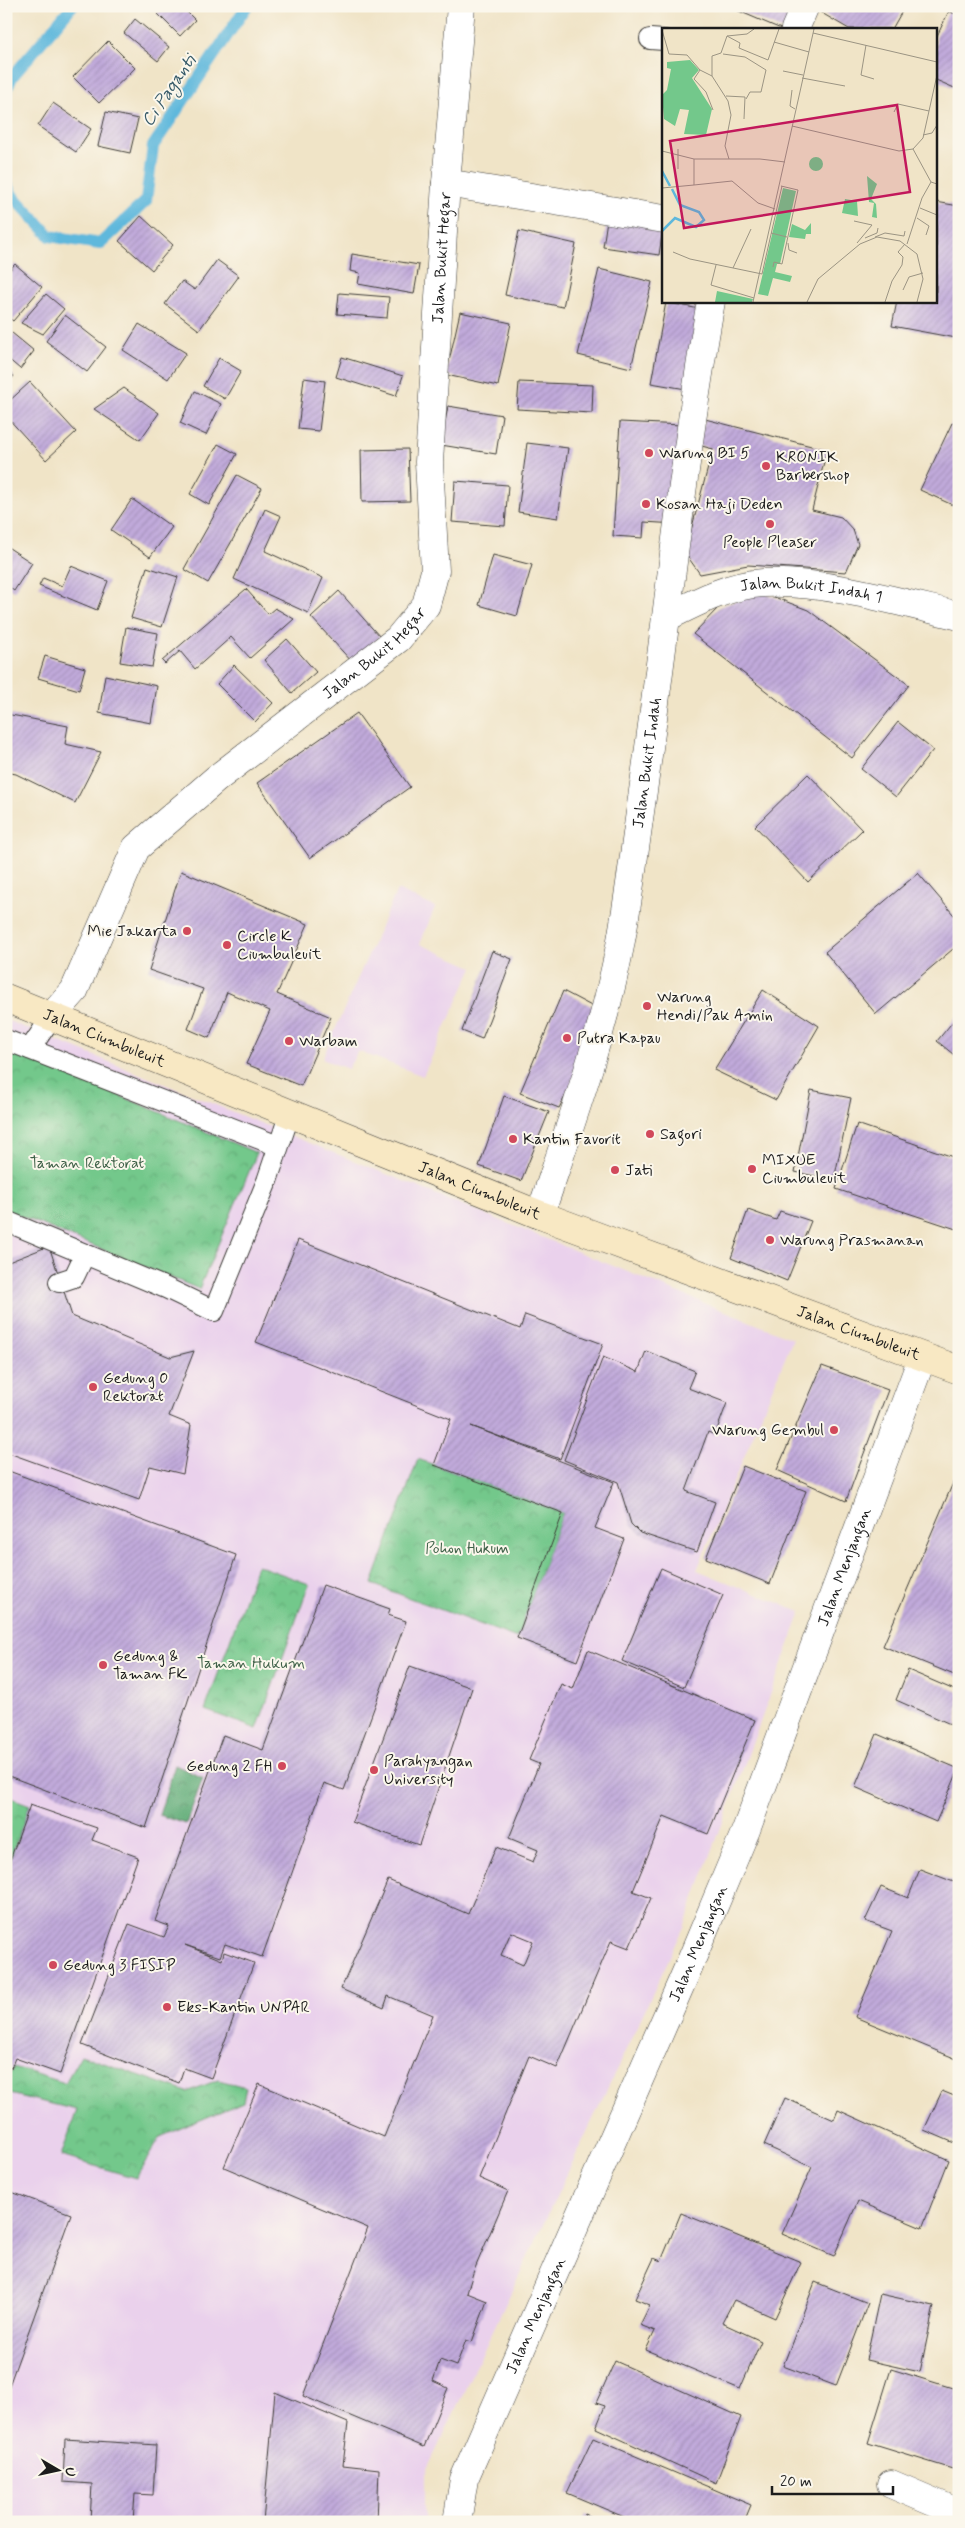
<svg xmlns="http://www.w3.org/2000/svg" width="965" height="2528" viewBox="0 0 965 2528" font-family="Mynerve,sans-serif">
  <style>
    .built { fill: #ead1ec }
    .forest { fill: url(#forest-crowns); stroke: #3d644a }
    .park { fill: url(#park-crowns); stroke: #487254 }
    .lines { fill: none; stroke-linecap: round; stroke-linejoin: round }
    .stream { stroke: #5eb8dc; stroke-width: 12 }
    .building { fill: url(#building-hatch); fill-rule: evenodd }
    .lane-casing { stroke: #3c3a36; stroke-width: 22 }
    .street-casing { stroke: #3c3a36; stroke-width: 29 }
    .secondary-casing { stroke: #3c3a36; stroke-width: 29 }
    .lane { stroke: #fff; stroke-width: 20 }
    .street { stroke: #fff; stroke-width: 28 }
    .secondary { stroke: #f8e8c3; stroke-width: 28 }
    .poi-dot { fill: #d1495b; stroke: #fbf7ec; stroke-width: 2 }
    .labels { text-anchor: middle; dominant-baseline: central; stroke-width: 4; stroke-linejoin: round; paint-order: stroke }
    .street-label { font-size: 16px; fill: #1c1c1c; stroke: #fbf7ec }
    .poi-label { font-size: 16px; fill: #1c1c1c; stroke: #fbf7ec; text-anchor: start }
    .park-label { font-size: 16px; fill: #3f6148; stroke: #fbf7ec }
    .water-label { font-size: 18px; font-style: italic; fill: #365a69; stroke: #fbf7ec }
    .inset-river { fill: none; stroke: #5eb8dc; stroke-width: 2.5 }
    .inset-road { fill: none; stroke: #9b9483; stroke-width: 1 }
    .view { fill: #c2185b; fill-opacity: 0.15; stroke: #c2185b; stroke-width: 2.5 }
    .inset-edge { fill: none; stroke: #1c1c1c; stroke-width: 2.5 }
  </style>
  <defs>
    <pattern id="forest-crowns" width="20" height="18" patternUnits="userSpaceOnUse" patternTransform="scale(1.25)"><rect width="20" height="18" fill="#5eac77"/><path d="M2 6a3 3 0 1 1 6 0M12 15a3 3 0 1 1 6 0" fill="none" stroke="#4d8b61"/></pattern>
    <pattern id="park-crowns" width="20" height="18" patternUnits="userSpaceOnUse" patternTransform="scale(1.25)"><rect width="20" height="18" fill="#73c88b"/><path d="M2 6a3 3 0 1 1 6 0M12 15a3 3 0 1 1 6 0" fill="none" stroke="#63ab77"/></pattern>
    <pattern id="building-hatch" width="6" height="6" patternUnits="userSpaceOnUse" patternTransform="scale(1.25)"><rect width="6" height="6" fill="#c1aadb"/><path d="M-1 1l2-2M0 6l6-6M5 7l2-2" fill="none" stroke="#a592bb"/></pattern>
  </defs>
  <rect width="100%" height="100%" fill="#fbf7ec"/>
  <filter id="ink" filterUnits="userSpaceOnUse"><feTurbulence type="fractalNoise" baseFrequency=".02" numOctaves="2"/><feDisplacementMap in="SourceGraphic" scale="10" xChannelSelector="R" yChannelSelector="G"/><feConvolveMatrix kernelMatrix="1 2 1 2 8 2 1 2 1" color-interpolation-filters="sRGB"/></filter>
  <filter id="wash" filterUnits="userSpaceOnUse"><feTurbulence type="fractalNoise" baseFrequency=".0096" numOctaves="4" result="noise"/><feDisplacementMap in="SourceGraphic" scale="20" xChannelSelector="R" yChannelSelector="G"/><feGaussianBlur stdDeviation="1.12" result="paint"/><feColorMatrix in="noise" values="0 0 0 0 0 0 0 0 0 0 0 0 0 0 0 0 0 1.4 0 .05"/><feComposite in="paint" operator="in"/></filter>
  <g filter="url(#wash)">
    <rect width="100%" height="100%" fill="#f0e4c7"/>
    <g class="built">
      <path d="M397,890l38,17 -15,37 53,23 -50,109 -65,-25 -10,18 -26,-10z"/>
      <path d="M6,1020l787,319 -96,231 104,42 -117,315 -259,547v48h-419z"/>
    </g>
    <path class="forest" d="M175,1765l28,13 -17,46 -27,-9z"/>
    <g class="park">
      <path d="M6,1048l251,105 -58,136 -193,-79z"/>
      <path d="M418,1459l145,54 -46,125 -145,-54z"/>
      <path d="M257,1565l52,19 -52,145 -52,-19z"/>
      <path d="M6,1796l24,9 -24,66z"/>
      <path d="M81,2055l106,37 31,-12 28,7 -3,15 -83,35 -24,41 -75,-22 16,-46 -71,-17v-21l5,1 3,-6 51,16z"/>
    </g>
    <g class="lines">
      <g class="stream">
        <path d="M6,91l6,-14 60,-71"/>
        <path d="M6,182l6,13 38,41 50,8 46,-43 7,-55 94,-140"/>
      </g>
    </g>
    <g id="blocks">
      <g class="building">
        <path d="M163,6h18l14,14 -15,16 -23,-23z"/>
        <path d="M727,6h73l-10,23h-9z"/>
        <path d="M823,6h82l-13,23h-43l-29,-17z"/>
        <path d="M949,11l10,5v74l-23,-10v-42z"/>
        <path d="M135,19l34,28 -11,14 -34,-28z"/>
        <path d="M108,41l27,27 -36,35 -26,-26z"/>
        <path d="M53,103l38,26 -15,23 -38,-26z"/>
        <path d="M106,112l32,7 -8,34 -32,-7z"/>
        <path d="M936,202l23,4v117l-3,15 -64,-12 5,-25h39z"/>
        <path d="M608,213l56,9 -5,33 -56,-8z"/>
        <path d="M141,216l32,29 -21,25 -33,-29z"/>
        <path d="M519,231l57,13 -13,63 -58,-12z"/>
        <path d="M352,254l67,11 -5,29 -56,-10 2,-11 -10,-2z"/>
        <path d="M217,260l22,16 -40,54 -34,-26 17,-23 13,9z"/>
        <path d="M15,264l27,23 -29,34 -7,-5v-42z"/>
        <path d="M599,269l53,13 -21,86 -53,-13z"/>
        <path d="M339,293l50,4 -2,21 -50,-4z"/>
        <path d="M46,294l18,15 -21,25 -22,-11z"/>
        <path d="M666,302l33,7 -13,80 -35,-6z"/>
        <path d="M460,312l51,11 -13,63 -52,-11z"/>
        <path d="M65,315l41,32 -19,25 -41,-31z"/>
        <path d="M139,324l47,29 -18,26 -45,-29z"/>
        <path d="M6,328l28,23 -14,18 -14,-12z"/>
        <path d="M342,357l61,19 -7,20 -60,-19z"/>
        <path d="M219,358l22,13 -16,28 -22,-13z"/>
        <path d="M6,369l8,7 -8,9z"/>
        <path d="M304,378l21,3 -6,50 -21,-2z"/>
        <path d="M30,382l46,50 -30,28 -40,-44v-12z"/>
        <path d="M519,382l74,3 -1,28 -75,-4z"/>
        <path d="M124,388l35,25 -19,27 -46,-31z"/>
        <path d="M195,391l26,13 -15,31 -26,-12z"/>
        <path d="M448,406l54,9 -6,39 -55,-9z"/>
        <path d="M705,419l122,31 -15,60 29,7 12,13 5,14 -12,28 -98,-7 -48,9 -15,-21 28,-104 -15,-4z"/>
        <path d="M620,422l62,3 -6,99 -32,-2 -1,16 -30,-2z"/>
        <path d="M952,423l7,3v82l-39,-18z"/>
        <path d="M527,443l41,5 -10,70 -40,-6z"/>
        <path d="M218,444l19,10 -28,51 -19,-11z"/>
        <path d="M408,449l2,52 -48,1 -1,-52z"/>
        <path d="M237,475l25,13 -54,95 -24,-14z"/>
        <path d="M455,481l53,4 -3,41 -53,-4z"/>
        <path d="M132,499l40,28 -22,30 -39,-27z"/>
        <path d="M265,509l16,7 -16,35 58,27 -15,35 -74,-34z"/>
        <path d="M6,546l26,17 -18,28 -8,-6z"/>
        <path d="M493,555l39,10 -15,51 -38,-11z"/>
        <path d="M71,566l37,15 -11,29 -58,-24 4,-8 19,8z"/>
        <path d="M147,567l31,10 -16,50 -31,-9z"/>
        <path d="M246,589l22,25 7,-6 19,11 -44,39 -19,-21 -36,32 -15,-18 -15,13 -3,-3z"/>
        <path d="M339,591l41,46 -27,26 -42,-46z"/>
        <path d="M761,592l47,18 101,75 -57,73 -159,-124 26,-27z"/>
        <path d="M126,627l32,6 -6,34 -32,-5z"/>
        <path d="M287,639l29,33 -24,21 -28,-33z"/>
        <path d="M45,656l40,12 -6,22 -41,-12z"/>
        <path d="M234,665l39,38 -18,19 -38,-38z"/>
        <path d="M105,675l52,11 -6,37 -52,-10z"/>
        <path d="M357,713l53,74 -100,71 -53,-75z"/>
        <path d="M6,714l62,12 -3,18 36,8 -26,51 -59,-29 -10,-2z"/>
        <path d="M898,722l35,28 -37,47 -35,-28z"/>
        <path d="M808,774l54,56 -54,52 -53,-56z"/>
        <path d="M181,871l127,53 -31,70 54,23 -30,69 -55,-22 24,-53 -43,-19 -18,46 -21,-9 15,-40 -54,-19z"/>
        <path d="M918,873l41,48v23l-83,70 -51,-62z"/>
        <path d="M492,951l20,8 -30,80 -20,-8z"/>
        <path d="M763,990l56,36 -43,74 -62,-30z"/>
        <path d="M563,991l36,19 -18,56 -22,42 -39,-15z"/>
        <path d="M959,1014v45l-22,-18z"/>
        <path d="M811,1090l40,8 -17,82 -39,-8z"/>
        <path d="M504,1096l45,16 -28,69 -42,-15z"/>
        <path d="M857,1124l102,35v71l-123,-41z"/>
        <path d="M748,1210l28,10 4,-9 31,10 -24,60 -56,-23z"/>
        <path d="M298,1240l222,89 5,-14 78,29 -43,115 -89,-33 143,56 -19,46 29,11 -47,122 -60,-23 46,-125 -129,-48 17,-46 -195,-77z"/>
        <path d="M49,1246l23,70 98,41 24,-6 -25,65 22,9 -8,49 -33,-8 -11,34 -133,-48v-189z"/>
        <path d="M646,1351l49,20 -7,17 39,15 -12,32 -7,-3 -22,59 29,11 -18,50 -57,-19 -9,-9 -13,-42 -54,-22 39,-103 35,15z"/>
        <path d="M822,1366l66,24 -42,111 -69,-31z"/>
        <path d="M743,1466l63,25 -36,93 -64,-26z"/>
        <path d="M959,1469v208l-76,-31z"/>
        <path d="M6,1470l230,85 -90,273 -140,-53z"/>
        <path d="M661,1568l62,27 -39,92 -62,-26z"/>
        <path d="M323,1585l67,24 -2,6 18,6 -62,169 -20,-7 -62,174 -37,-13 -5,13 -35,-12 37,15 2,-8 30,11 -43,115 -27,-10 -5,15 -97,-38 47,-121 35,13 5,-11 -14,-5 68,-186 40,15z"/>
        <path d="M588,1650l167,70 -47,114 -44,-18 -31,75 18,7 -22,50 -18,-7 -54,127 -28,-12 -50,122 29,13 -35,82 -6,20 20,8 -15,41 -6,-2 -10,26 -16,-6 -7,21 15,7 -24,59 -121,-51 65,-168 -144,-61 35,-83 125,53 49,-122 -45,-19 -4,12 -43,-19 47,-109 80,34 28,-67 37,15 5,-12 -29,-12 30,-74 -10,-4 32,-76 12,5zM511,1932l22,9 -10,24 -22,-10z"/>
        <path d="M410,1666l62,22 -53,157 -67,-23z"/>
        <path d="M908,1670l51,22 -2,35 -61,-27z"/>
        <path d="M877,1734l82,35 -23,53 -81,-35z"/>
        <path d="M30,1805l67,23 -5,12 46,17 -78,217 -45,-16 -4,10 -5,-2v-195z"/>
        <path d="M920,1869l39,15v176l-104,-43 37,-86 -27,-10 16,-34 27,11z"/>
        <path d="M942,2091l17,7v47l-35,-15z"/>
        <path d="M785,2098l49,22 4,-10 111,50 -27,68 -64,-27 -24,55 -52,-22 30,-67 -48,-22z"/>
        <path d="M6,2190l65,24 -65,180z"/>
        <path d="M681,2213l120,49 -26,56 -41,-18 -12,23 39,18 -21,48 -94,-39 9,-19 -15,-6 10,-20 -15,-6 19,-41 7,3z"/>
        <path d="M815,2282l53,21 -32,83 -53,-20z"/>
        <path d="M880,2294l54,12 -14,66 -54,-12z"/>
        <path d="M615,2361l126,56 -25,66 -120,-55 9,-22 -9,-3z"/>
        <path d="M891,2369l68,21v81l-91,-28z"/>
        <path d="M275,2392l73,31 -5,42 36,4 -2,53h-114z"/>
        <path d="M593,2438l158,67 -7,17h-108l-69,-29z"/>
        <path d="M65,2439l91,6 -3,50 -18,-1 -2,28h-43l2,-38 -29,-2z"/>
        <path d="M585,2514l18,8h-21z"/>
      </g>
    </g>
  </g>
  <g filter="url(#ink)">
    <use href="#blocks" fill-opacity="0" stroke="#3c3a36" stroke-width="1"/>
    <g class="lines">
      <g class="lane-casing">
        <g id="lane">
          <path d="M650,39l14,1"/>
          <path d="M6,1040l272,106"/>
          <path d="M30,1049l23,-34"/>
          <path d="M6,1221l160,67 48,23 53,-130 23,-68"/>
          <path d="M59,1282l15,-5 11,-23"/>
        </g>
      </g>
      <g class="street-casing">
        <g id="street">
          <path d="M461,6l-15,177 218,36"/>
          <path d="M795,29l10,-23"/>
          <path id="s1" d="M667,617c30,-15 62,-32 96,-34 61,-3 137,19 196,33"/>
          <path id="s2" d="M53,1015l21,-24 62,-143 80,-69 182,-140 28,-34 9,-34 -6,-109 17,-279"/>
          <path id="s3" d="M540,1215c30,-89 62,-177 80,-269 9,-49 15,-99 22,-148 24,-166 40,-332 69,-497"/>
          <path d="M891,2484l68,29"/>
          <path id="s4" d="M457,2522l7,-43 224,-511 58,-138 176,-472"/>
        </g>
      </g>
      <g class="secondary-casing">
        <g id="secondary">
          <path id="s5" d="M6,998l534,217 419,155"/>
        </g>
      </g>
      <use href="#lane" class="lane"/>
      <use href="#street" class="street"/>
      <use href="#secondary" class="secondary"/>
    </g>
  </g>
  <g class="poi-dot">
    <circle cx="649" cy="453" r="5"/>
    <circle cx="766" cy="466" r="5"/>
    <circle cx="646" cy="504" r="5"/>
    <circle cx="770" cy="524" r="5"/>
    <circle cx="187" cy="931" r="5"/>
    <circle cx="227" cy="945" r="5"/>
    <circle cx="647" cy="1006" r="5"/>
    <circle cx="567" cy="1038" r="5"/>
    <circle cx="289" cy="1041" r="5"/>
    <circle cx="650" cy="1134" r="5"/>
    <circle cx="513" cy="1139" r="5"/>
    <circle cx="752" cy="1169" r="5"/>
    <circle cx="615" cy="1170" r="5"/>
    <circle cx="770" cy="1240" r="5"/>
    <circle cx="93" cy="1387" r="5"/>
    <circle cx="834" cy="1430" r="5"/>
    <circle cx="103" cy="1665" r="5"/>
    <circle cx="282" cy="1766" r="5"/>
    <circle cx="374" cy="1770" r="5"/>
    <circle cx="53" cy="1965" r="5"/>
    <circle cx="167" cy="2007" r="5"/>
  </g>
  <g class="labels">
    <g class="street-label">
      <text stroke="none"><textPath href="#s2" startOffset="916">Jalan Bukit Hegar</textPath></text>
      <text stroke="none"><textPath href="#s1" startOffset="151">Jalan Bukit Indah 1</textPath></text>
      <text stroke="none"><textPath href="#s2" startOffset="496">Jalan Bukit Hegar</textPath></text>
      <text stroke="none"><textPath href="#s3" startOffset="466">Jalan Bukit Indah</textPath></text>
      <text stroke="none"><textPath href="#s5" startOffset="106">Jalan Ciumbuleuit</textPath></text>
      <text stroke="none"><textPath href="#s5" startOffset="511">Jalan Ciumbuleuit</textPath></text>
      <text stroke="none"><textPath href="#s5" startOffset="916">Jalan Ciumbuleuit</textPath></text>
      <text stroke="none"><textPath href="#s4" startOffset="1032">Jalan Menjangan</textPath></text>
      <text stroke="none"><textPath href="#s4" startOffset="628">Jalan Menjangan</textPath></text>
      <text stroke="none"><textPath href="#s4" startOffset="222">Jalan Menjangan</textPath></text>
    </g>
    <g class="poi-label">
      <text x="659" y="453">Warung BI 5</text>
      <text x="776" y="457">KRONIK<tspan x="776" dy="18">Barbershop</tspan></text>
      <text x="656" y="504">Kosan Haji Deden</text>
      <text x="770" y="542" text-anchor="middle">People Pleaser</text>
      <text x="177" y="931" text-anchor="end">Mie Jakarta</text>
      <text x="237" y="936">Circle K<tspan x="237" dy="18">Ciumbuleuit</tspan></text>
      <text x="657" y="997">Warung<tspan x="657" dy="18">Hendi/Pak Amin</tspan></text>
      <text x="577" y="1038">Putra Kapau</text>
      <text x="299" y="1041">Warbam</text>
      <text x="660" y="1134">Sagori</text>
      <text x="523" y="1139">Kantin Favorit</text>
      <text x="762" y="1160">MIXUE<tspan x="762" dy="18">Ciumbuleuit</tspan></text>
      <text x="625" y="1170">Jati</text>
      <text x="780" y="1240">Warung Prasmanan</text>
      <text x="103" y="1378">Gedung 0<tspan x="103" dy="18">Rektorat</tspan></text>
      <text x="824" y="1430" text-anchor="end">Warung Gembul</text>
      <text x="113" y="1656">Gedung &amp;<tspan x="113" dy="18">Taman FK</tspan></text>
      <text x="384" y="1761">Parahyangan<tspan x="384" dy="18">University</tspan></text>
      <text x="272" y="1766" text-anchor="end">Gedung 2 FH</text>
      <text x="63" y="1965">Gedung 3 FISIP</text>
      <text x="177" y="2007">Eks-Kantin UNPAR</text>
    </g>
    <g class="park-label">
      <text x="87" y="1163">Taman Rektorat</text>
      <text x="467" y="1548">Pohon Hukum</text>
      <text x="251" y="1663">Taman Hukum</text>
    </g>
    <g class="water-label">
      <text transform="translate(169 91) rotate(-56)">Ci Paganti</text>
    </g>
  </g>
  <g transform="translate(662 28)">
    <rect width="275" height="275" fill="#f0e4c7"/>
    <path d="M28,32l9,10 -7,8 20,31 -6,26 -22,-1 5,-24 -9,-1 -5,17 -11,-7 -2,-24 5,-5 4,-21 -4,-1v-6zM147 136a7 7 0 1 1 14 0a7 7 0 1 1-14 0ZM205,148l10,8 -6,15 5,5 1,14 -5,-1 2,-14 -5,-1zM121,160l13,3 -16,73h-3l-2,8 17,4 -2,6 -17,-4 -5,18 -10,-2zM183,171l12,2 1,15 -16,-3zM149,195v11h-5l-1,5 -16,-2 3,-13 13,6zM55,263l36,8 -1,3h-37z" fill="#73c88b"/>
    <path class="inset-river" d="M0,143l8,15M0,203l13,-13 21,9 8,-7 -5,-8 -19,-7 -8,-16"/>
    <path class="inset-road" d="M0,2l7,24 18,1 13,15 12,6 16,25 3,14 -6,31 4,13M151,5l124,29M65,8l13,7 -1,5 29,12 11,-31M65,8l20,-2 7,-5M112,14l35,10M204,17l-5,30 13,4M61,26l22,3 21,13 -5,22h-11l-4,7M38,42l-6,9 12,13 7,18M121,43l20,4M50,48v-20l9,-3 6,-17M140,50l43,8M130,62l-2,16 5,3M64,68l19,1 -1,22M232,84l4,-8 31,7M130,98l107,25 14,-2 10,-11 14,-63M261,107l9,-2 5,-8M251,121l18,33 6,2M0,123l32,8h66l25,3M16,141v-20M32,157l38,-4 26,22 17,6M0,160l32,-3v-26M258,180l17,7M255,190l12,8 -3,9M192,193l18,4 -15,18M109,205l16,4M213,209l10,-4 19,3 1,-5M203,210l12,-5 1,-5M126,215l1,7 8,3M245,216l15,-46 9,-16M11,224l17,7 72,15 20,-88M54,237l-5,20 43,13M111,239l1,-5 8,2 16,-74 -17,-4M71,240l18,-39M241,262l6,-13 14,-4M91,274l61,-273M145,274l11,-23 42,-35 17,-7 23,4 17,13 6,25 -6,23M223,274l7,-21 10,-16 1,-8 -5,-5 7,-8"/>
    <path class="view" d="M235,77l13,87 -226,36 -14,-87z"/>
    <rect width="275" height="275" class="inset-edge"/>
  </g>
  <rect width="965" height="2528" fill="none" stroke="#fbf7ec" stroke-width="25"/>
  <g transform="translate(58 2470) rotate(99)" stroke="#fbf7ec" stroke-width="4" paint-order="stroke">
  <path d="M0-4L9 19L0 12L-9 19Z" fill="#1c1c1c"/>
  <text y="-8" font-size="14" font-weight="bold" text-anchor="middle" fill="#1c1c1c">U</text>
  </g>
  <path d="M772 2486v8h121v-8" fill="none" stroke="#1c1c1c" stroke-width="2.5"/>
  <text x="780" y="2486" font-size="15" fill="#1c1c1c" stroke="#fbf7ec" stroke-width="4" paint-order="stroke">20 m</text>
</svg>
